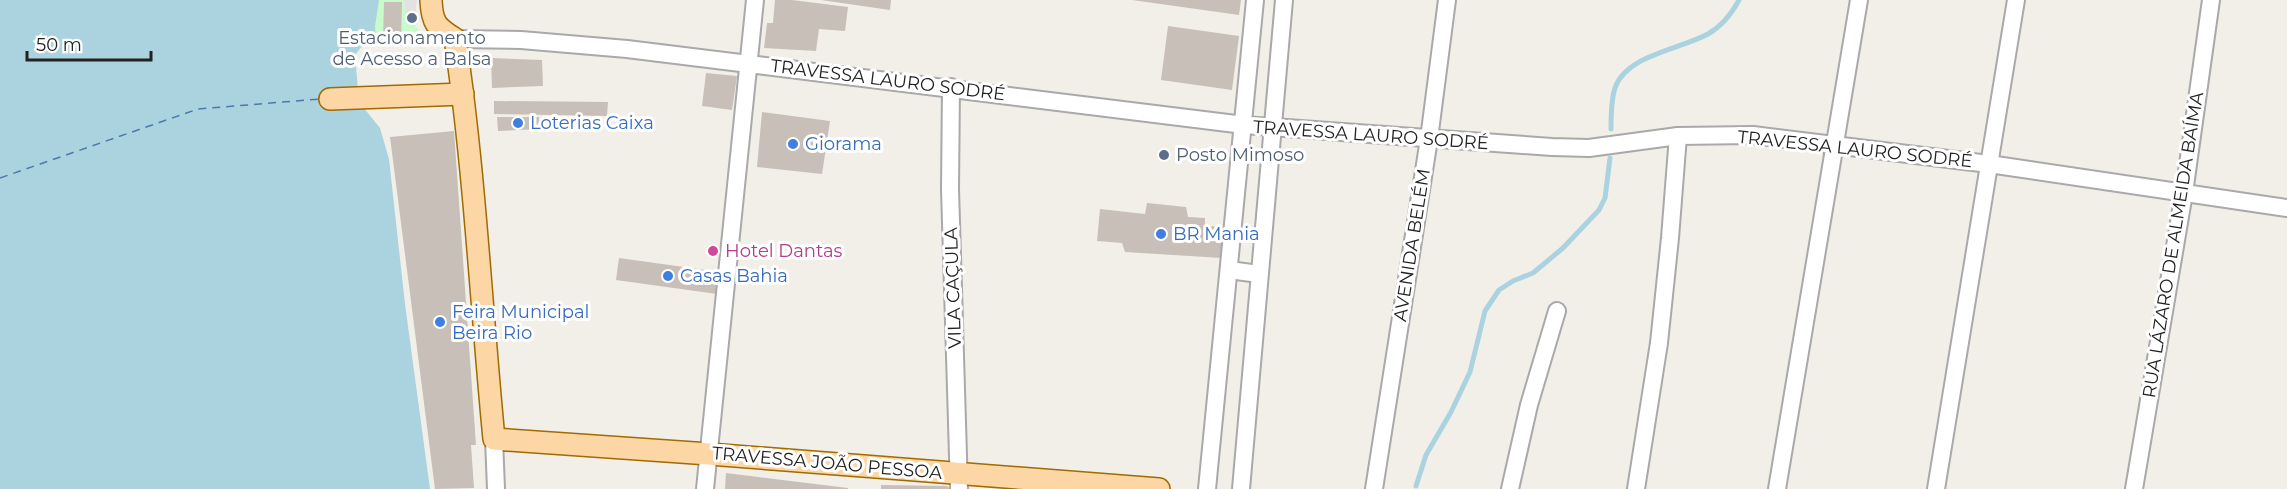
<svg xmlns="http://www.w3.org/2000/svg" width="2287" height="489" viewBox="0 0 2287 489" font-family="Montserrat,sans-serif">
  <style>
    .park { fill: #c8facc }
    .parking { fill: #e2e2e2 }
    .water { fill: #aad3df }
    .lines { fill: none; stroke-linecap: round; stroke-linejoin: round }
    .stream { stroke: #aad3df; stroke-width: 5 }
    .ferry { stroke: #4a7aab; stroke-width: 1.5; stroke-dasharray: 8 6; stroke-linecap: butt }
    .building { fill: #c7bfb8 }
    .minor-casing { stroke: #a9a9a9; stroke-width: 20 }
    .major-casing { stroke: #a06b00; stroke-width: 24 }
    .minor { stroke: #fff; stroke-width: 16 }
    .major { stroke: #fcd6a4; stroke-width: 21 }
    .service-dot { fill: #5c6f8a; stroke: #fff; stroke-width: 2 }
    .shop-dot { fill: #3f7fe0; stroke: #fff; stroke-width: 2 }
    .hotel-dot { fill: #d1479c; stroke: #fff; stroke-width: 2 }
    .labels { text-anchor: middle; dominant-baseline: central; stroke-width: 6; stroke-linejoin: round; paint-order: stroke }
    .service-label { font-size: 18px; fill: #4e5e75; stroke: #fff }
    .street-label { font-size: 18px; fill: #222; stroke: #fff }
    .shop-label { font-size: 18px; fill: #366cbe; stroke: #fff; text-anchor: start }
    .hotel-label { font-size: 18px; fill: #b23c85; stroke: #fff; text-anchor: start }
  </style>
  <rect width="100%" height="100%" fill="#f2efe9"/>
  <path class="park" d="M379,0h25l1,12 23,31 -52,-2 -1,-14z"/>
  <path class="parking" d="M404,0h13l-3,24 -9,-12z"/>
  <path class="water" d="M0,0h379l-4,27 1,14h-10l-11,14 4,47 21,26 9,31 16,145 25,185h-430z"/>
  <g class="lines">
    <g class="stream">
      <path d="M1611,129c0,-13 0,-29 4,-41 11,-33 66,-39 93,-54 14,-8 24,-21 31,-34"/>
      <path d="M1416,486l10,-31 25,-43 19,-40 15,-61 14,-21 14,-9 20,-8 30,-25 36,-38 6,-12 5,-40"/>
    </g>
    <path class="ferry" d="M0,178l198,-69 122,-10"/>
  </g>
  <g class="building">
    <path d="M775,0h17l56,7 -3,24 -26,-2 -3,22 -52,-3 3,-25h6z"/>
    <path d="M821,0h70l-1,10z"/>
    <path d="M1132,0h109l-2,15z"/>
    <path d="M384,2h18l-1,40 -18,-1z"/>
    <path d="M1168,26l71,10 -7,54 -71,-10z"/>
    <path d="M491,58l51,2 1,26 -51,2z"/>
    <path d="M706,73l31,3 -5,34 -30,-4z"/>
    <path d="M494,101l114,1 -1,14 -113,-2z"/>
    <path d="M762,112l68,9 -8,53 -65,-7z"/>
    <path d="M497,117h42l1,12 -42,2z"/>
    <path d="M454,131l22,314h-5l3,43 -39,1 -45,-352z"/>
    <path d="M1147,203l39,4 2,10 17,1v8l19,1 -2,31 -97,-6 -3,-9 -25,-2 3,-32 45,5z"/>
    <path d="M619,258l101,14 -3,22 -101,-14z"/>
    <path d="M726,473l122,15v1h-123z"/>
    <path d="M881,485l66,1 3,3h-69z"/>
  </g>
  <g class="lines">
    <g class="minor-casing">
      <g id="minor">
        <path d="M455,39l66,1 106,9 617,76 308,22 37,1 89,-12 75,-1 236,29 298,44"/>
        <path d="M951,87l-1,102 9,300"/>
        <path d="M1229,270l30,4"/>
        <path d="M494,439l2,50"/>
        <path d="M705,489l50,-489"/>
        <path d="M1207,489l48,-489"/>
        <path d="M1241,489l43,-489"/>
        <path d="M1374,489l55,-350 18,-139"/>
        <path d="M1510,489l19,-84 28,-94"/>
        <path d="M1636,489l23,-146 11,-105 8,-102"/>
        <path d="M1777,489l82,-489"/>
        <path d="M1936,489l80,-489"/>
        <path d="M2134,489l50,-296 27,-193"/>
      </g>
    </g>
    <g class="major-casing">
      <g id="major">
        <path d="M431,0c1,23 5,27 24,39 20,133 26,267 39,400l215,15 450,35"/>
        <path d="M330,99l133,-5"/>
      </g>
    </g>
    <use href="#minor" class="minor"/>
    <use href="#major" class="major"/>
  </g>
  <g class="service-dot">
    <circle cx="412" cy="18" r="6"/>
    <circle cx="1164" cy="155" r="6"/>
  </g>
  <g class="shop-dot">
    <circle cx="518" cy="123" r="6"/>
    <circle cx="793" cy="144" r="6"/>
    <circle cx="1161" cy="234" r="6"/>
    <circle cx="668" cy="276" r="6"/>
    <circle cx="440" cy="322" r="6"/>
  </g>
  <circle class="hotel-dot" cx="713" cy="251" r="6"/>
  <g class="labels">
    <g class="service-label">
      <text x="412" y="38">Estacionamento<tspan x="412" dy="21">de Acesso a Balsa</tspan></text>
      <text x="1176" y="155" text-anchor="start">Posto Mimoso</text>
    </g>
    <g class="street-label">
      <text transform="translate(888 80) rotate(7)">TRAVESSA LAURO SODRÉ</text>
      <text transform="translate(1371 135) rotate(4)">TRAVESSA LAURO SODRÉ</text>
      <text transform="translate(1855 149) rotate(6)">TRAVESSA LAURO SODRÉ</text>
      <text transform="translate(1412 245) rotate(-81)">AVENIDA BELÉM</text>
      <text transform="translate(2173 245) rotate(-81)">RUA LÁZARO DE ALMEIDA BAÍMA</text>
      <text transform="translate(953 288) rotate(-92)">VILA CAÇULA</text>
      <text transform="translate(827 463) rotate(5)">TRAVESSA JOÃO PESSOA</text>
    </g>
    <g class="shop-label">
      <text x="530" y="123">Loterias Caixa</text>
      <text x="805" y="144">Giorama</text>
      <text x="1173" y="234">BR Mania</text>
      <text x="680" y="276">Casas Bahia</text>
      <text x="452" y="312">Feira Municipal<tspan x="452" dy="21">Beira Rio</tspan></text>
    </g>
    <g class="hotel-label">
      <text x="725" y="251">Hotel Dantas</text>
    </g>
  </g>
  <path d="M27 51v9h124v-9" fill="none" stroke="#222222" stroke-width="3"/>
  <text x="36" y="51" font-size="18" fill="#222222" stroke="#ffffff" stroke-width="4.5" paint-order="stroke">50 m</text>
</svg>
